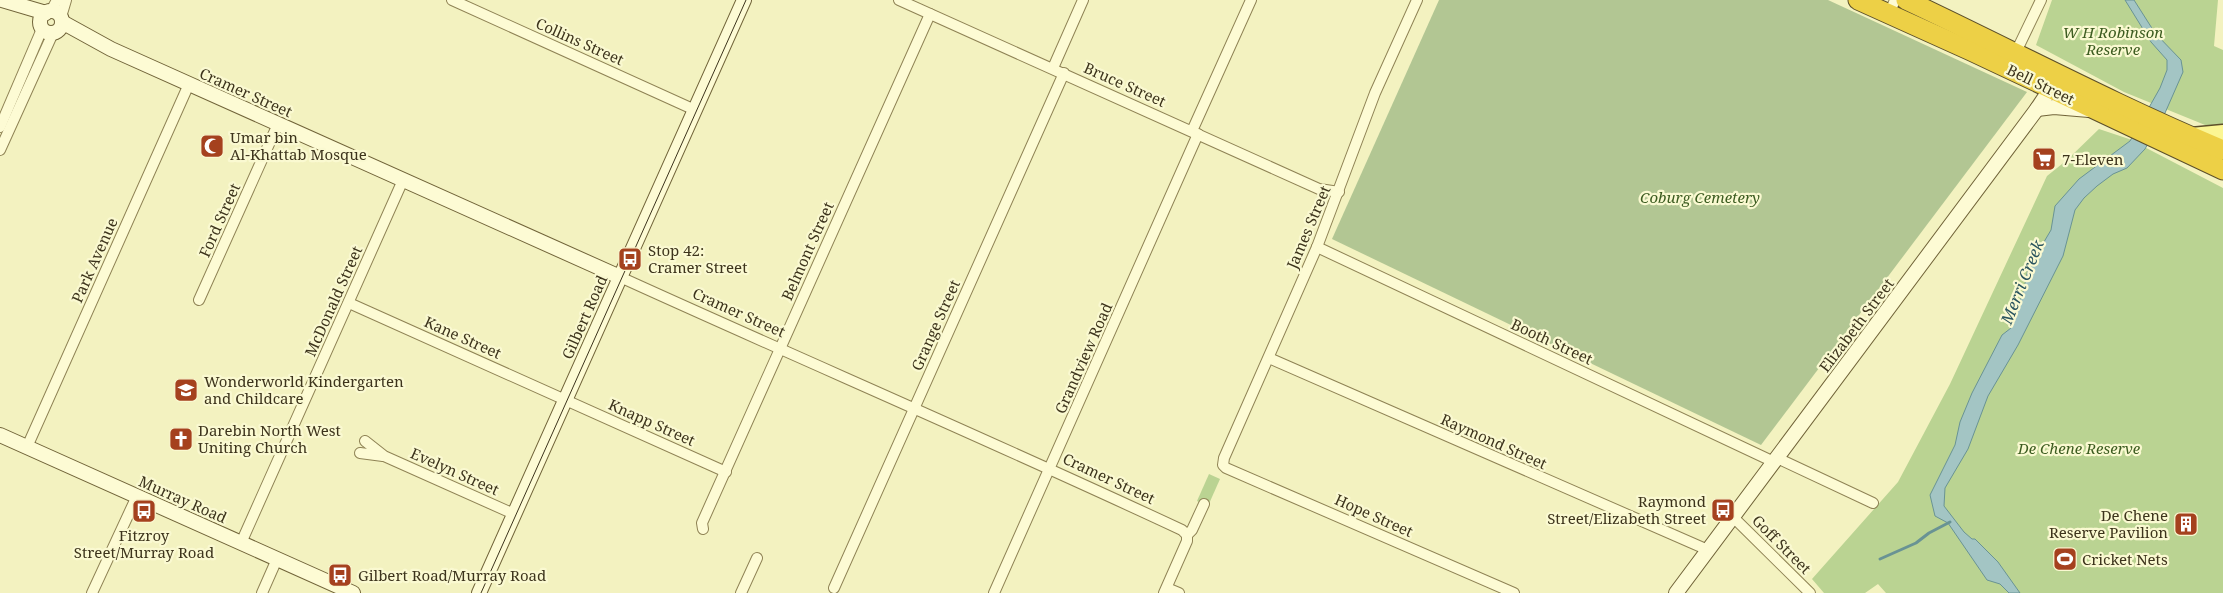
<svg xmlns="http://www.w3.org/2000/svg" width="2223" height="593" viewBox="0 0 2223 593" font-family="'Noto Serif',serif">
  <style>
    .green { fill: #bad392 }
    .cemetery { fill: #b2c693 }
    .water { fill: #a3c5c4; stroke: #699394 }
    .lines { fill: none; stroke-linecap: round; stroke-linejoin: round }
    .stream { stroke: #699394; stroke-width: 3 }
    .street-casing { stroke: #8f8355; stroke-width: 12 }
    .secondary-casing { stroke: #716439; stroke-width: 16 }
    .primary-casing { stroke: #5c4f2a; stroke-width: 19 }
    .highway-casing { stroke: #5c4f2a; stroke-width: 21 }
    .street { stroke: #fdfbd4; stroke-width: 10 }
    .secondary { stroke: #fdfbd4; stroke-width: 14 }
    .primary { stroke: #fbf693; stroke-width: 16 }
    .highway { stroke: #edd046; stroke-width: 19 }
    .tram { stroke: #3d341c; stroke-width: 1 }
    .labels { text-anchor: middle; dominant-baseline: central; stroke-width: 4.5; stroke-linejoin: round; paint-order: stroke }
    .park-label { font-size: 15px; font-style: italic; fill: #3c5c20; stroke: #faf9d1 }
    .street-label { font-size: 15px; fill: #3d341c; stroke: #faf9d1 }
    .poi-label { font-size: 15px; fill: #3d341c; stroke: #faf9d1; text-anchor: start }
    .water-label { font-size: 16px; font-style: italic; fill: #29535e; stroke: #faf9d1 }
  </style>
  <rect width="100%" height="100%" fill="#f3f2c0"/>
  <g class="green">
    <path d="M2052,0h166l-4,46 9,4v74l-13,3 -86,-35 -88,-47z"/>
    <path d="M2099,129l30,10 94,49v405h-337l-8,-9 -13,9h-41l-12,-14 86,-97 52,-98 97,-208 20,-16z"/>
    <path d="M1209,474l11,5 -12,27 -11,-5z"/>
  </g>
  <path class="cemetery" d="M1439,0h389l199,92 -266,353 -429,-206z"/>
  <path class="water" d="M2125,0h9l21,33 26,27 2,12 -18,41 -20,36 -18,19 -14,6 -16,12 -13,12 -9,12 -12,46 -45,89 -30,51 -20,53 -23,39 -1,18 20,26 8,7h3l23,23 22,31h-11l-9,-9 -13,-4 -39,-57 -13,-7 -5,-21 25,-50 5,-23 12,-29 30,-58 9,-7 13,-39 4,-20 23,-39 4,-24 24,-27 51,-38 30,-53 7,-18v-10l-16,-18z"/>
  <g class="lines">
    <path class="stream" d="M1880,559l36,-16 13,-10 21,-11"/>
    <g class="street-casing">
      <g id="street">
        <path d="M452,0l243,110"/>
        <path d="M899,0l420,189 20,3"/>
        <path d="M1417,0l-42,93 -58,154 -93,211 -1,7 3,3 288,125"/>
        <path d="M51,11l6,-11"/>
        <path d="M1889,14l6,-14"/>
        <path d="M61,17l5,-17"/>
        <path d="M2016,52l25,-52"/>
        <path d="M1053,68l30,-68"/>
        <path d="M0,127l42,-98"/>
        <path d="M1192,131l59,-131"/>
        <path d="M0,150l53,-117"/>
        <path d="M1317,247l457,215"/>
        <path d="M620,277c187,85 376,166 562,253l5,5"/>
        <path d="M199,300l79,-176"/>
        <path d="M349,303l377,169"/>
        <path d="M1269,358l439,192"/>
        <path d="M365,441l19,15 130,58"/>
        <path d="M27,447l162,-363"/>
        <path d="M360,453l23,3"/>
        <path d="M1777,458l96,45"/>
        <path d="M1733,517l77,76"/>
        <path d="M703,529l-1,-6 228,-509"/>
        <path d="M241,543l162,-363"/>
        <path d="M834,588l230,-515"/>
        <path d="M1167,588l12,5"/>
        <path d="M92,593l45,-97"/>
        <path d="M262,593l15,-34"/>
        <path d="M741,593l16,-35"/>
        <path d="M994,593l204,-459"/>
        <path d="M1164,593l23,-52v-6l5,-5 12,-26"/>
      </g>
    </g>
    <g class="secondary-casing">
      <g id="secondary">
        <path d="M2,0l44,13"/>
        <circle cx="51" cy="22" r="11"/>
        <path d="M62,22l49,27 509,228"/>
        <path d="M2037,109l17,-2 35,3"/>
        <path d="M0,435l353,158"/>
        <path d="M479,593l265,-593"/>
        <path d="M1676,593l361,-484 18,-27"/>
      </g>
    </g>
    <g class="primary-casing">
      <path id="primary" d="M2191,136l32,-3"/>
    </g>
    <g class="highway-casing">
      <g id="highway">
        <path d="M1858,0l113,51 252,119"/>
        <path d="M1906,0c106,50 209,105 317,150"/>
      </g>
    </g>
    <use href="#street" class="street"/>
    <use href="#secondary" class="secondary"/>
    <use href="#primary" class="primary"/>
    <use href="#highway" class="highway"/>
    <path class="tram" d="M481,593l265,-593"/>
  </g>
  <defs>
    <g id="mosque-square" transform="scale(1.25)"><rect x="-9" y="-9" width="18" height="18" rx="4" fill="#a5411e" stroke="#faf9d1"/><path d="M3.5-4.9A6 6 0 1 0 3.5 4.9A5 5 0 1 1 3.5-4.9Z" fill="#fff"/></g>
    <g id="supermarket-square" transform="scale(1.25)"><rect x="-9" y="-9" width="18" height="18" rx="4" fill="#a5411e" stroke="#faf9d1"/><path d="M-6-5.5h2.5l.6 2H6L4.5 2H-2.5L-4.4-4H-6ZM-1.5 3.2a1.3 1.3 0 1 0 .1 0ZM3 3.2a1.3 1.3 0 1 0 .1 0Z" fill="#fff"/></g>
    <g id="bus-square" transform="scale(1.25)"><rect x="-9" y="-9" width="18" height="18" rx="4" fill="#a5411e" stroke="#faf9d1"/><path d="M-5-6H5V4H4V6H2V4H-2V6H-4V4H-5ZM-3.5-4V0h7V-4ZM-3.5 1.2v1.5H-2V1.2ZM2 1.2v1.5H3.5V1.2Z" fill="#fff"/></g>
    <g id="school-square" transform="scale(1.25)"><rect x="-9" y="-9" width="18" height="18" rx="4" fill="#a5411e" stroke="#faf9d1"/><path d="M0-5L7-2L0 1L-7-2ZM-4 1L0 2.5L4 1V4Q0 6-4 4Z" fill="#fff"/></g>
    <g id="church-square" transform="scale(1.25)"><rect x="-9" y="-9" width="18" height="18" rx="4" fill="#a5411e" stroke="#faf9d1"/><path d="M-1.2-6h2.4v3.5h3.3v2.4h-3.3V6h-2.4V-.1h-3.3v-2.4h3.3Z" fill="#fff"/></g>
    <g id="building-square" transform="scale(1.25)"><rect x="-9" y="-9" width="18" height="18" rx="4" fill="#a5411e" stroke="#faf9d1"/><path d="M-4-6H4V6H1V3H-1V6H-4ZM-2.5-4.3h1.7v1.8h-1.7ZM.8-4.3h1.7v1.8H.8ZM-2.5-1h1.7V.8h-1.7ZM.8-1h1.7V.8H.8Z" fill="#fff"/></g>
    <g id="stadium-square" transform="scale(1.25)"><rect x="-9" y="-9" width="18" height="18" rx="4" fill="#a5411e" stroke="#faf9d1"/><path d="M0-5a6.5 5 0 1 0 0 10a6.5 5 0 1 0 0-10ZM-3.5-1.8h7v3.6h-7Z" fill="#fff"/></g>
  </defs>
  <g fill-rule="evenodd">
    <use href="#mosque-square" x="212" y="146"/>
    <use href="#supermarket-square" x="2044" y="159"/>
    <use href="#bus-square" x="630" y="259"/>
    <use href="#school-square" x="186" y="390"/>
    <use href="#church-square" x="181" y="439"/>
    <use href="#bus-square" x="1723" y="510"/>
    <use href="#bus-square" x="144" y="511"/>
    <use href="#building-square" x="2186" y="524"/>
    <use href="#stadium-square" x="2065" y="559"/>
    <use href="#bus-square" x="340" y="575"/>
  </g>
  <g class="labels">
    <g class="park-label">
      <text x="2113" y="32">W H Robinson<tspan x="2113" dy="17">Reserve</tspan></text>
      <text x="1700" y="197">Coburg Cemetery</text>
      <text x="2079" y="448">De Chene Reserve</text>
    </g>
    <g class="street-label">
      <text transform="translate(580 41) rotate(24)">Collins Street</text>
      <text transform="translate(1125 84) rotate(24)">Bruce Street</text>
      <text transform="translate(2041 84) rotate(26)">Bell Street</text>
      <text transform="translate(246 92) rotate(24)">Cramer Street</text>
      <text transform="translate(219 220) rotate(-66)">Ford Street</text>
      <text transform="translate(1308 227) rotate(-67)">James Street</text>
      <text transform="translate(807 251) rotate(-66)">Belmont Street</text>
      <text transform="translate(94 260) rotate(-66)">Park Avenue</text>
      <text transform="translate(333 301) rotate(-66)">McDonald Street</text>
      <text transform="translate(739 312) rotate(24)">Cramer Street</text>
      <text transform="translate(584 317) rotate(-66)">Gilbert Road</text>
      <text transform="translate(935 325) rotate(-66)">Grange Street</text>
      <text transform="translate(1856 325) rotate(-53)">Elizabeth Street</text>
      <text transform="translate(463 337) rotate(24)">Kane Street</text>
      <text transform="translate(1552 341) rotate(25)">Booth Street</text>
      <text transform="translate(1083 358) rotate(-66)">Grandview Road</text>
      <text transform="translate(652 422) rotate(24)">Knapp Street</text>
      <text transform="translate(1494 441) rotate(24)">Raymond Street</text>
      <text transform="translate(455 471) rotate(24)">Evelyn Street</text>
      <text transform="translate(1109 478) rotate(25)">Cramer Street</text>
      <text transform="translate(183 499) rotate(24)">Murray Road</text>
      <text transform="translate(1374 515) rotate(24)">Hope Street</text>
      <text transform="translate(1782 544) rotate(45)">Goff Street</text>
    </g>
    <g class="poi-label">
      <text x="230" y="137">Umar bin<tspan x="230" dy="17">Al-Khattab Mosque</tspan></text>
      <text x="2062" y="159">7-Eleven</text>
      <text x="648" y="250">Stop 42:<tspan x="648" dy="17">Cramer Street</tspan></text>
      <text x="204" y="381">Wonderworld Kindergarten<tspan x="204" dy="17">and Childcare</tspan></text>
      <text x="198" y="430">Darebin North West<tspan x="198" dy="17">Uniting Church</tspan></text>
      <text x="1706" y="501" text-anchor="end">Raymond<tspan x="1706" dy="17">Street/Elizabeth Street</tspan></text>
      <text x="2168" y="515" text-anchor="end">De Chene<tspan x="2168" dy="17">Reserve Pavilion</tspan></text>
      <text x="144" y="535" text-anchor="middle">Fitzroy<tspan x="144" dy="17">Street/Murray Road</tspan></text>
      <text x="2082" y="559">Cricket Nets</text>
      <text x="358" y="575">Gilbert Road/Murray Road</text>
    </g>
    <g class="water-label">
      <text transform="translate(2022 282) rotate(-68)">Merri Creek</text>
    </g>
  </g>
</svg>
